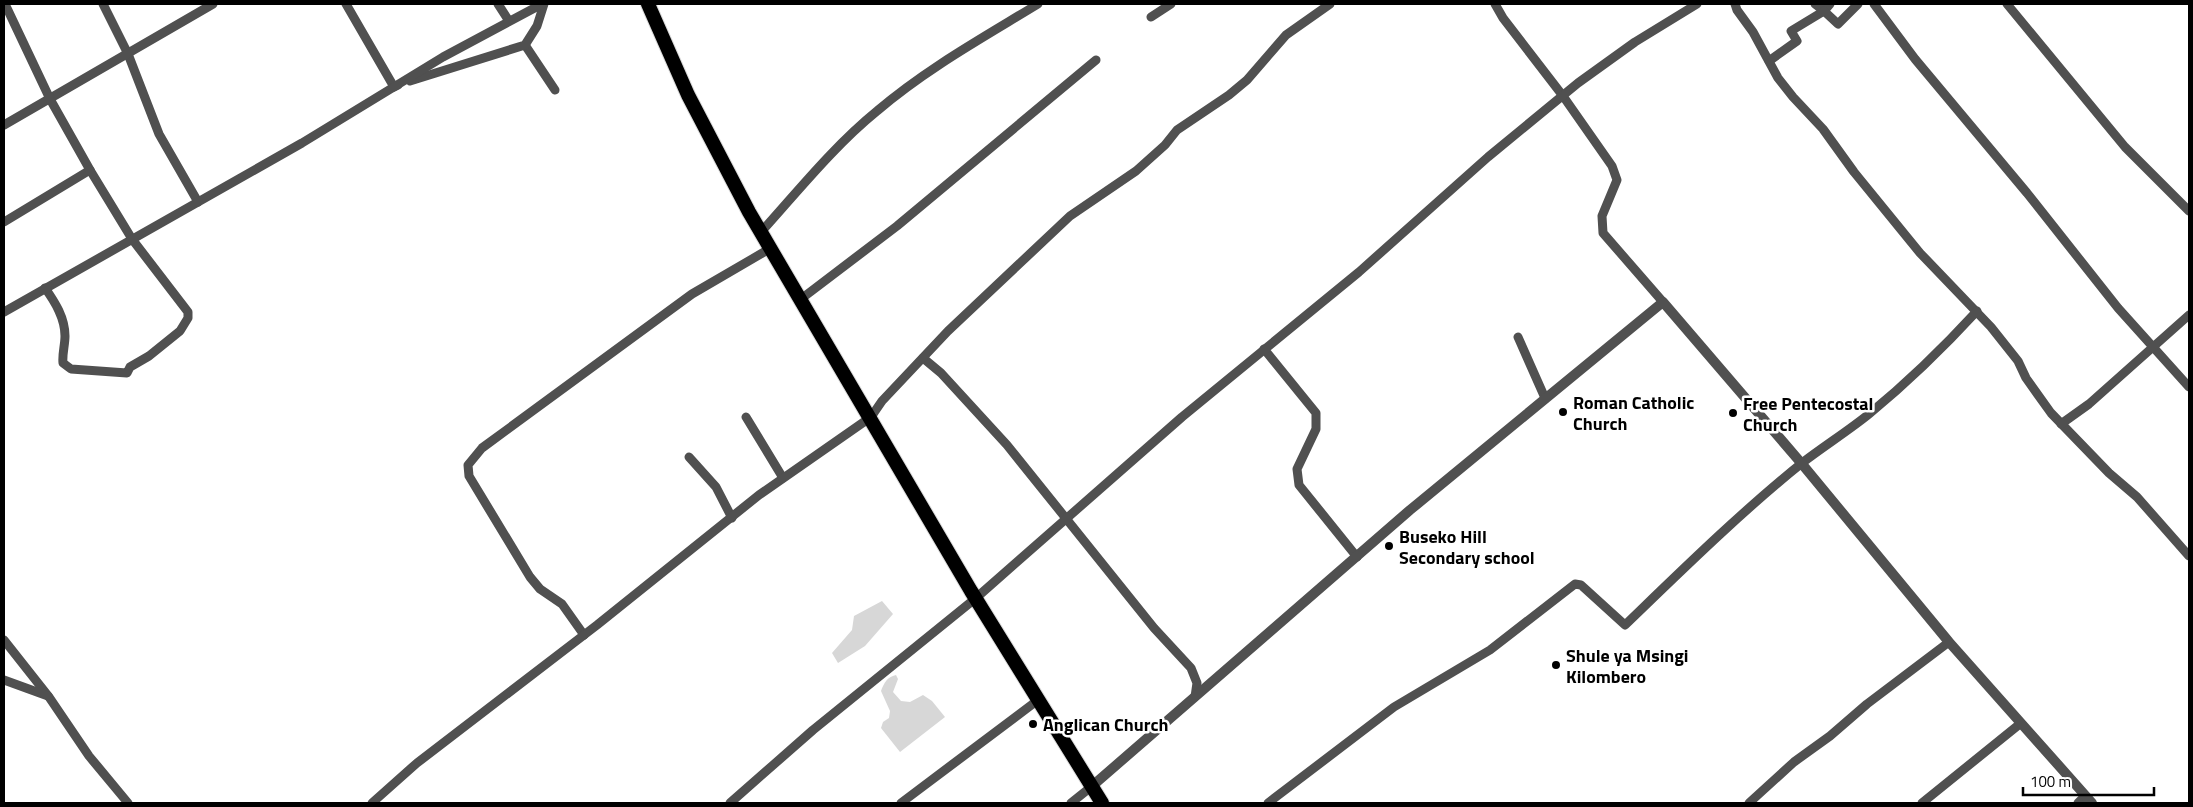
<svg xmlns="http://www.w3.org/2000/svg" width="2193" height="807" viewBox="0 0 2193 807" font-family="'Titillium Web',sans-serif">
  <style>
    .green { fill: #d7d7d7 }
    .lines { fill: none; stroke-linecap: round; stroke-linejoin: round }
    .trunk-casing { stroke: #dbdbdb; stroke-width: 16 }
    .minor { stroke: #505050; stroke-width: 9 }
    .tertiary { stroke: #505050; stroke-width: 10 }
    .trunk { stroke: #000; stroke-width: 14 }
    .poi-dot { fill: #000; stroke: #fff; stroke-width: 2 }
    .labels { text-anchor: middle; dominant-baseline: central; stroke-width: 5; stroke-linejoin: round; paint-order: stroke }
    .poi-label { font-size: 18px; font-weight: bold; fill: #000; stroke: #fff; text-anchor: start }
  </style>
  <rect width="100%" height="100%" fill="#fff"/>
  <g class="green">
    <path d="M882,601l11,13 -28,32 -27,17 -6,-10 20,-23 2,-14z"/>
    <path d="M896,675l2,4 -5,13 8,9 9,1 13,-7 9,6 13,16 -45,35 -19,-24 2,-6 6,-4 1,-7 -9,-20c3,-8 6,-14 15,-16z"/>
  </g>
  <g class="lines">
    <g class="trunk-casing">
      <path id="trunk" d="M648,4l40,91 61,117 222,379 131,212"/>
    </g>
    <g class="minor">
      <path d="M103,4l25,50 31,80 39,68"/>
      <path d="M346,4l48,83 4,-2"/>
      <path d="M498,4l11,17"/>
      <path d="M1495,4l8,14 60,78 49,70 5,14 -15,36 1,17 60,69"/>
      <path d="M1735,4l2,6 16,22 25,46 15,19 30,32 31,43 66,81 71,74 27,34 8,17 25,35 58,60 28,24 52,59"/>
      <path d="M1815,4l9,7 6,-7"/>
      <path d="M1874,4l41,55 112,134 91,115 71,79"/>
      <path d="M2007,4l118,143 64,64"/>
      <path d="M1151,17l20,-13"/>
      <path d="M525,45l30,45"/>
      <path d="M1769,61l28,-20 -6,-10 33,-20 14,13 20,-20"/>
      <path d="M410,81l115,-36 12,-19 7,-22"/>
      <path d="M4,125l209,-121"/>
      <path d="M4,222l86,-52 -40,-71 -45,-95"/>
      <path d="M761,232c37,-41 73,-86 116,-121 49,-42 107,-74 161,-107"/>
      <path d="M45,288c10,14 20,30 20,48 0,9 -3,18 -2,27l8,6 56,4 3,-6 19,-11 31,-25 8,-13v-6l-56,-73 -42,-69"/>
      <path d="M801,299l96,-73 199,-166"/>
      <path d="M4,312l298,-169 141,-86 99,-53"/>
      <path d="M1518,337l27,61"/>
      <path d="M1264,349l52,64v16l-19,40 2,16 58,72"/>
      <path d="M923,358l18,15 66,72 147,183 37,40 6,15 -2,14"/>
      <path d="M746,417l37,61"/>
      <path d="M2061,424l28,-20 100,-89"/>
      <path d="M689,457l27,30 16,31"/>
      <path d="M584,635l-22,-31 -22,-15 -10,-12 -61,-101 -1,-11 14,-17 210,-154 79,-46"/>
      <path d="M4,640l45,57 40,59 39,47"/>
      <path d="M4,680l44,16"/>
      <path d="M372,803l45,-40 180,-138 162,-130 112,-78 11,-16 66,-70 122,-115 66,-45 29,-26 12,-15 52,-35 18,-15 39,-45 44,-31"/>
      <path d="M730,803l83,-73 163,-132 206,-181 177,-145 129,-115 90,-74 57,-41 62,-38"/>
      <path d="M901,803l137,-103"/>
      <path d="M1071,803l20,-16"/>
      <path d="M1268,803l126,-96 96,-57 85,-66 6,1 44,40c56,-54 116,-113 177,-162 22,-17 46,-32 67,-49 39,-32 74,-66 108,-103"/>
      <path d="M1749,803l45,-41 36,-26 37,-32 82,-62"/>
      <path d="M1922,803l99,-80"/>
      <path d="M2078,803l7,-7"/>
    </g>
    <path class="tertiary" d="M1091,787l319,-277 253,-208 139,162 147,178 143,161"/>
    <use href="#trunk" class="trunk"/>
  </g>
  <g class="poi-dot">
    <circle cx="1563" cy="412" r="5"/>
    <circle cx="1733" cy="413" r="5"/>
    <circle cx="1389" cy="546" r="5"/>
    <circle cx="1556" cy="665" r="5"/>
    <circle cx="1033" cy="724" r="5"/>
  </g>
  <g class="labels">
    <g class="poi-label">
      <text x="1573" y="402">Roman Catholic<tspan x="1573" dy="21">Church</tspan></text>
      <text x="1743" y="403">Free Pentecostal<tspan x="1743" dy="21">Church</tspan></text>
      <text x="1399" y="536">Buseko Hill<tspan x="1399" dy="21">Secondary school</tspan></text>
      <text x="1566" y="655">Shule ya Msingi<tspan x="1566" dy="21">Kilombero</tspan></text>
      <text x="1043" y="724">Anglican Church</text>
    </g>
  </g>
  <rect width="2193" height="807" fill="none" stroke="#000000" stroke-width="10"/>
  <path d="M2023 787v8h131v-8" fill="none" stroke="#000000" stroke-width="2.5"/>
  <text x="2030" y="787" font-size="15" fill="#000000" stroke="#ffffff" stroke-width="4" paint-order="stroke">100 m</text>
</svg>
